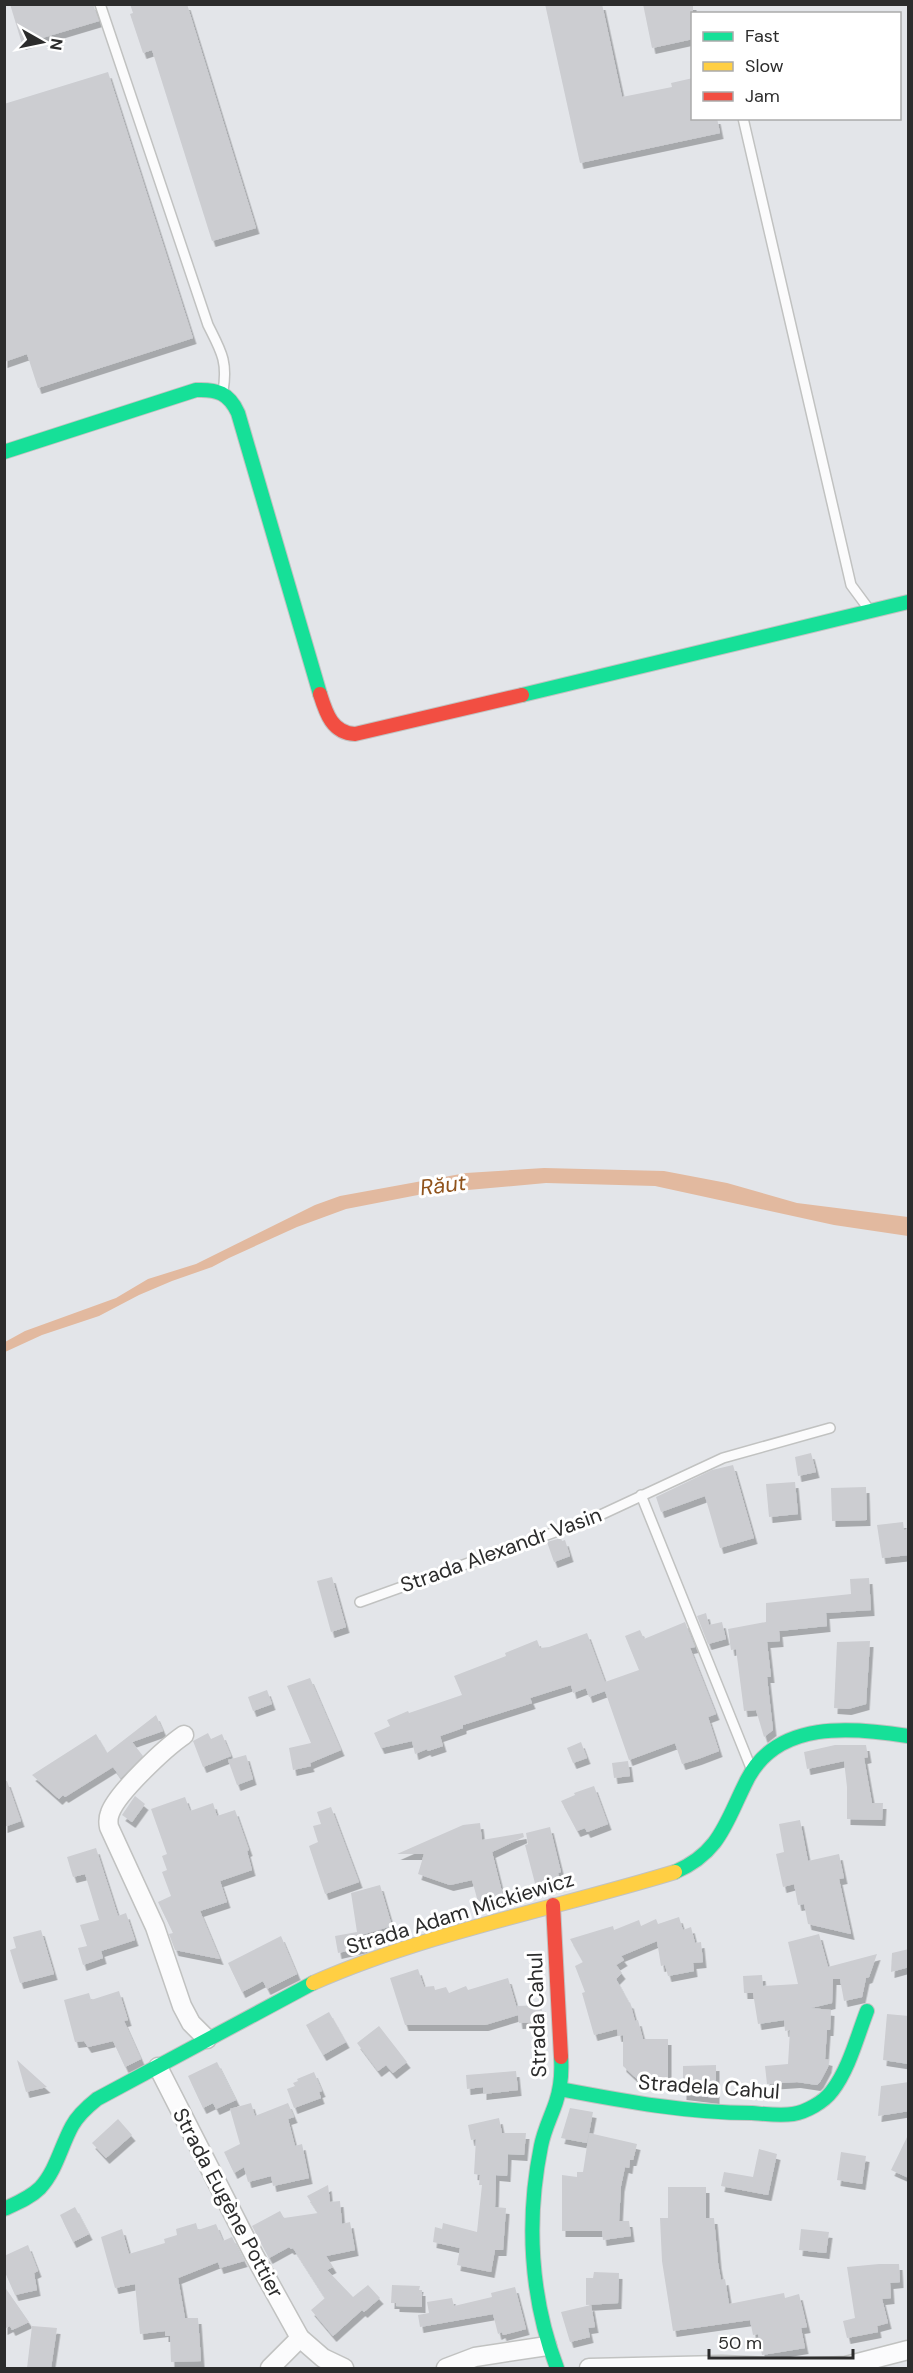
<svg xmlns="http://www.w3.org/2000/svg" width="913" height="2373" viewBox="0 0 913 2373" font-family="'DM Sans',sans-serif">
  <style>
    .water { fill: #e2b99f }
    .building { fill: #cccdd1; filter: url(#shadow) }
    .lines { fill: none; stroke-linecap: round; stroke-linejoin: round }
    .lane-casing { stroke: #c1c2c1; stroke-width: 12 }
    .street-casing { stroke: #c1c2c1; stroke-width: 21 }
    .fast-casing { stroke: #c1c2c1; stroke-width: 16 }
    .slow-casing { stroke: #c1c2c1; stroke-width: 16 }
    .jam-casing { stroke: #c1c2c1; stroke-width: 16 }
    .lane { stroke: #fbfbfc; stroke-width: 9 }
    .street { stroke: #fbfbfc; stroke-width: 18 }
    .fast { stroke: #16e098; stroke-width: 14 }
    .slow { stroke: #ffcf43; stroke-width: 14 }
    .jam { stroke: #f24e42; stroke-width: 14 }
    .labels { text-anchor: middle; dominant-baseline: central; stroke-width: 6; stroke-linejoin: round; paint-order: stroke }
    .street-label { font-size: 21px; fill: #2c2c2c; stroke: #fff }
    .water-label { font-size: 22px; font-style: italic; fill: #90531c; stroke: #fff }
  </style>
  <defs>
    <filter id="shadow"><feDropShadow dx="3.5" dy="6" stdDeviation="0" flood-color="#0004"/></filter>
  </defs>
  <rect width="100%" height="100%" fill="#e3e5e9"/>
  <path class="water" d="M544,1168l120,3 63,12 70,20 111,14v19l-74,-11 -179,-39 -109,-3 -123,11 -77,15 -49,18 -68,31 -17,9 -40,14 -33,14 -40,21 -57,19 -37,17v-10l20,-11 91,-33 32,-19 48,-15 119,-59 25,-9 126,-23z"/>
  <g class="building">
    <path d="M10,4h83l6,17 -77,23z"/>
    <path d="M130,4h57l69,224 -44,13 -60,-191 -9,3 -13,-39 3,-1z"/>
    <path d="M545,4h57l20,93 50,-10 -1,-4 22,-5v40h24l3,15 -140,30z"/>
    <path d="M643,4h50v35l-41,9z"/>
    <path d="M108,72l85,266 -155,50 -11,-34 -23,8v-258z"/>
    <path d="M811,1453l5,19 -18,4 -3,-19z"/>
    <path d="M733,1465l21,73 -34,10 -15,-52 -44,16 -5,-15 56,-27z"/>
    <path d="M795,1482l3,32 -29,3 -3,-33z"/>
    <path d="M866,1487l1,33 -35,1 -1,-33z"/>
    <path d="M903,1522l1,8 5,-1v26l-27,3 -5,-33z"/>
    <path d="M561,1538l1,3 3,-1 5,16 -16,6 -7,-20z"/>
    <path d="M332,1577l14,50 -15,5 -14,-51z"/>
    <path d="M869,1578l2,32 -45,3 1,13 -48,5 1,10 -13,1 4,35h-4l6,53 -9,7 -8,-27 -12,1 -8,-62 -5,1 -3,-21 38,-7v-19l85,-9 -1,-15z"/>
    <path d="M706,1613l3,12 13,-3 4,17 -18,5 -11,-28z"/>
    <path d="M685,1622l10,25 -5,1 26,66 -8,3 11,34 -21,8 -16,5 -7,-21 -46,17 -24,-69 -16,6 -3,-9 -13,5 -2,-8 -41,13 2,5 -69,22v3l-23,8 3,10 -15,5 -1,-2 -12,5 -3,-13 -31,7 -7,-15 16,-7 -3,-6 21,-9 1,2 53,-18 -8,-19 52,-20 -1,-3 32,-13 3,8 9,-1 38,-14 18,49 34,-12 -14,-34 15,-6 4,9z"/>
    <path d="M870,1641l-4,63 -18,5 -14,-1 3,-66z"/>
    <path d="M310,1678l31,72 -31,13 1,3 -18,4 -4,-22 22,-5 -24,-57z"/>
    <path d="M267,1690l5,14 -19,7 -5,-14z"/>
    <path d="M156,1715l7,16 -31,11 11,14 -22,22 -8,-11 -48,30 -2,-2 -4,4 -27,-24 64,-41 11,19z"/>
    <path d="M208,1733l3,6 11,-5 9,22 -28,11 -10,-26z"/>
    <path d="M581,1742l6,16 -14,5 -6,-15z"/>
    <path d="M835,1745h31l2,12 -4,1 8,45h11l-1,17 -35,-1v-32l-3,-26 -37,8 -3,-17z"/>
    <path d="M246,1755l7,24 -16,6 -9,-25z"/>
    <path d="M628,1761l2,15 -16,2 -2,-15z"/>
    <path d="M4,1781h3l14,40 -17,6z"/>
    <path d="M594,1786l14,38 -21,8 -2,-4 -8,3 -16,-30 14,-6 -1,-2z"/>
    <path d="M135,1796l10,8 -13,18 -10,-7z"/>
    <path d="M185,1797l5,14 23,-8 4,13 18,-6 14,40 -2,1 5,19 -32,11 7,21 -27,9 20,48 -45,-9 -6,-16 4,-1 -15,-31 13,-6 -9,-24 5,-2 -5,-14 5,-2 -16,-45z"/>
    <path d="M331,1807l28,75 -34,12 -16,-48 9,-4 -5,-16 8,-2 -4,-12z"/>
    <path d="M800,1820l8,41 31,-7 5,24 -5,1 12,55 -43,-10 -4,-20 -6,1 -4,-21 -11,3 -7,-33 8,-2 -5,-28z"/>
    <path d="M480,1823l2,17 41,-7 1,4 -32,15 11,44 -25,6 -6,-22 -22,5 -32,-11 6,-20h-27l66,-29z"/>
    <path d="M550,1827l11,45 -3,1 3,12 -24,6 -12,-46 3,-1 -2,-11z"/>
    <path d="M96,1848l22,68 8,-3 9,27 -34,11 2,7 -20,7 -5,-17 9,-2 -7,-21 19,-5 -14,-46 -12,3 -6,-20z"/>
    <path d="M380,1885l12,41 -31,9 3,12 -26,6 -3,-17 22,-4 -6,-39z"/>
    <path d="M679,1917l4,13 8,-3 4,16 6,-1 2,20 -10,1 1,8 -26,5 -3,-11 -4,1 -4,-25 -36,15 3,4 -8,5 6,8 -6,6 13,24 1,-1 5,19 3,-1 5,19h25v41l-31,-1 -14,-13v-31l-5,1 -1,-7 -23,6 -12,-42 3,-1 -10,-26 8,-4 -13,-23 43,-13 1,4 25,-10 2,6 15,-7 2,5z"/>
    <path d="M41,1930l13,44 -34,9 -10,-33 6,-2 -3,-11z"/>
    <path d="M819,1934l9,33 49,-13 -8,23 -3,1 -4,19 -18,4 -4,-22h-7l-1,24 -21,5 20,2 -1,20h-3l-2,29 4,1 -1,7 -8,15 -3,3 -20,-3 -30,2 -2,-18 23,-2 2,-34 -5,1 -1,-11 -26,4 -5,-31h-9l-1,-17 19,-1 1,11 35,-2 -10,-42z"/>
    <path d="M281,1936l16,38 -30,15 -4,-8 -21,11 -14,-29z"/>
    <path d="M909,1949v18l-18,5 1,-19z"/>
    <path d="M418,1969l6,18 10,-1 1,4 11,-3 3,6 17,-7 2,4 40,-12 10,34 -1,-6 25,-1v17l-23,1 -1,-8 -33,10h-80l-15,-47z"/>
    <path d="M119,1991l9,29 -4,1 17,38 -16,8 -12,-26 -25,6 -4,-6 -9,1 -11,-42 25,-7 2,7z"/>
    <path d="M329,2012l17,30 -23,13 -17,-30z"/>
    <path d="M887,2014l22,2v48l-26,-4z"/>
    <path d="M379,2026l28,36 -14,11 -7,-8 -8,6 -21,-28z"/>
    <path d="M17,2060l30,27 -21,5z"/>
    <path d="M217,2062l19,38 -20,9 -3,-6 -10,5 -15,-32z"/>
    <path d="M716,2065v33l-33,-4v-28z"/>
    <path d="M516,2071l2,19 -35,4v-7l-16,2 -1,-14z"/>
    <path d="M314,2072l8,19 -3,1 2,6 -27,10 -7,-19 8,-3 -2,-3 5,-2 -1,-2z"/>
    <path d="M909,2082v29l-31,5 3,-30z"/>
    <path d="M251,2103l4,13 33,-13 6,14 -6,2 7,27 7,-2 7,34 -36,8 -2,-10 -23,6 -4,-15 -10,6 -10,-21 16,-8 -10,-35z"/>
    <path d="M570,2108l23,4 -6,31 -26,-5z"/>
    <path d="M499,2118l3,15h24l-2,22 -16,-1 -1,22 -11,-1 -1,32 11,1 -3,42h-8l-4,22 -34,-7 3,-17 -27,-6 2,-15 7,2 1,-6 34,9 5,-47h-3l1,-10 -6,-1 2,-35 -5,1 -3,-15z"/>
    <path d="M118,2119l14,16 -26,23 -14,-15z"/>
    <path d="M589,2133l48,11 -4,16h-3l-1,8 -4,-1 -4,19 -2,35h10l2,15 -28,4 -1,-9h-40v-56l15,2v-5h6z"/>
    <path d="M909,2133v45l-18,-8z"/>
    <path d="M759,2149l18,5 -9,41 -47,-9 3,-14 29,5z"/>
    <path d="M841,2152l25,4 -4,28 -25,-4z"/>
    <path d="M328,2185l2,17 10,-1 2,23 8,-2 5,28 -29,6 7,11 -6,3 26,27 15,-12 12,13 -16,14 -2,-2 -29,26 -22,-26 14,-12 -32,-50 -2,1 -2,-2 -20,11 -17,-32 28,-15 4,7 34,-5 -11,-17z"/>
    <path d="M668,2187h38v31h8l4,45 3,17 4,-1 4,25 55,-11 1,5 14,-4 8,33 -6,1 4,20 -43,7 -4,-21 -5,1 -3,-15 -77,11 -11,-70 -2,-43h8z"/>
    <path d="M75,2207l14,27 -16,8 -13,-27z"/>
    <path d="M196,2223l2,7 18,-6 7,17 9,-4 12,24 -24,7 -2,-6 -40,16 7,40h13l3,43 -30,1 -1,-26h-5v-5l-25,3 -5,-50 -20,4 -14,-51 21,-8 7,25 36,-11 -1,-4 13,-4 -1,-6z"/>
    <path d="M801,2229l28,3 -3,21 -27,-3z"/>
    <path d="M28,2245l10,26 -4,2 3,17 -22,5 -11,-25v-14z"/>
    <path d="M879,2264h20l1,18 -10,1 1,15 -9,1 6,24 -11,3 1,6 -31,6 -4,-17 12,-3 -8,-51z"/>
    <path d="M594,2272l25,1 -1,30 -32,2v-27h7z"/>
    <path d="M392,2285l28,1 -1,4h3v17l-26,-1v-3h-5z"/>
    <path d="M4,2286l25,36 -17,8 -2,-4 -6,3z"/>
    <path d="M515,2287l11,42 -23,6 -1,-3 -4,2 -5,-20 -73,13 -2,-12 11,-2 -2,-11 25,-4 2,8 38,-9 -1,-4z"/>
    <path d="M591,2305l4,22 -7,1 2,9 -20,5 -9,-30z"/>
    <path d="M32,2326l25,2 -6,40h-24z"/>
  </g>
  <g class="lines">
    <g class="lane-casing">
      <g id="lane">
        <path d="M100,4l108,321c13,26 20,36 15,66"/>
        <path d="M743,118l108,467 17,23"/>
        <path d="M641,1495l110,273"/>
        <path d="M360,1602l234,-84 129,-60 107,-30"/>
      </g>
    </g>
    <g class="street-casing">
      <g id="street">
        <path d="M184,1735c-19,13 -67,58 -74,78 -2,5 -2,9 -1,14l46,100 27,79 9,17 16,16"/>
        <path d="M158,2067l96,188 46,83 23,20 21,10"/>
        <path d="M270,2368l30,-30"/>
        <path d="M446,2368l29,-11 72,-11"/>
        <path d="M589,2368l133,-3 73,3 51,-2 62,-16"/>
      </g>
    </g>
    <g class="fast-casing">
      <g id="fast">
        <path d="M4,452l192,-62c21,-1 33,3 42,23l82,281"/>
        <path d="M522,695l386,-93"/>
        <path d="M675,1872c46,-20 51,-51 72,-92 30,-60 105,-53 161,-44"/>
        <path d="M560,2089c64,12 127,24 192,24 13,1 28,3 41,1 13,-2 31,-12 39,-23 17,-22 25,-54 35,-80"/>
        <path d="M4,2209c13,-6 26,-11 36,-21 16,-17 21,-42 32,-62 6,-11 15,-19 25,-27l216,-116"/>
        <path d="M557,2368c-27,-71 -31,-148 -16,-222 3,-16 10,-29 15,-44 5,-15 6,-30 5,-45"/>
      </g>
    </g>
    <g class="slow-casing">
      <path id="slow" d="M313,1983c116,-51 241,-74 362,-111"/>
    </g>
    <g class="jam-casing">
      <g id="jam">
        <path d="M320,694c6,19 12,39 35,40l167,-39"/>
        <path d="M553,1905l8,152"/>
      </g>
    </g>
    <use href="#lane" class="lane"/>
    <use href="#street" class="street"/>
    <use href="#fast" class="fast"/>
    <use href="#slow" class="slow"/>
    <use href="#jam" class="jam"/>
  </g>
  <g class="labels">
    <g class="street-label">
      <text transform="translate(501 1550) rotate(-20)">Strada Alexandr Vasin</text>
      <text transform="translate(460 1913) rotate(-17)">Strada Adam Mickiewicz</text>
      <text transform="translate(537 2015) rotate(-92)">Strada Cahul</text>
      <text transform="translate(709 2087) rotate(4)">Stradela Cahul</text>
      <text transform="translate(228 2203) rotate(62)">Strada Eugène Pottier</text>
    </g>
    <g class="water-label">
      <text transform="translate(443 1185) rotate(-7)">Răut</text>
    </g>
  </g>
  <rect width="913" height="2373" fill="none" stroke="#2c2c2c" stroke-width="12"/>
  <rect x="691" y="12" width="210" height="108" fill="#ffffff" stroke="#ababab" stroke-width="1.5"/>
  <rect x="703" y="32" width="30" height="9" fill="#16e098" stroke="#ababab" stroke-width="1.5"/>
  <text x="745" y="42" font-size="18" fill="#2c2c2c">Fast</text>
  <rect x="703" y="62" width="30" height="9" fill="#ffcf43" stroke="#ababab" stroke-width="1.5"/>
  <text x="745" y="72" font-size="18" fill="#2c2c2c">Slow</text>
  <rect x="703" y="92" width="30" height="9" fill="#f24e42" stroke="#ababab" stroke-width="1.5"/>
  <text x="745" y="102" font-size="18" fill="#2c2c2c">Jam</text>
  <g transform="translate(42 42) rotate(99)" stroke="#ffffff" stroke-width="4.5" paint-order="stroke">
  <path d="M0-4.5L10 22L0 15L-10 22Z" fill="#2c2c2c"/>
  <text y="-9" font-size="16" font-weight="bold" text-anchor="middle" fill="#2c2c2c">N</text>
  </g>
  <path d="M709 2349v9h144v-9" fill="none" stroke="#2c2c2c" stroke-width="3"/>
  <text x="718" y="2349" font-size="18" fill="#2c2c2c" stroke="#ffffff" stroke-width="4.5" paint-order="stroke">50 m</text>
</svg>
